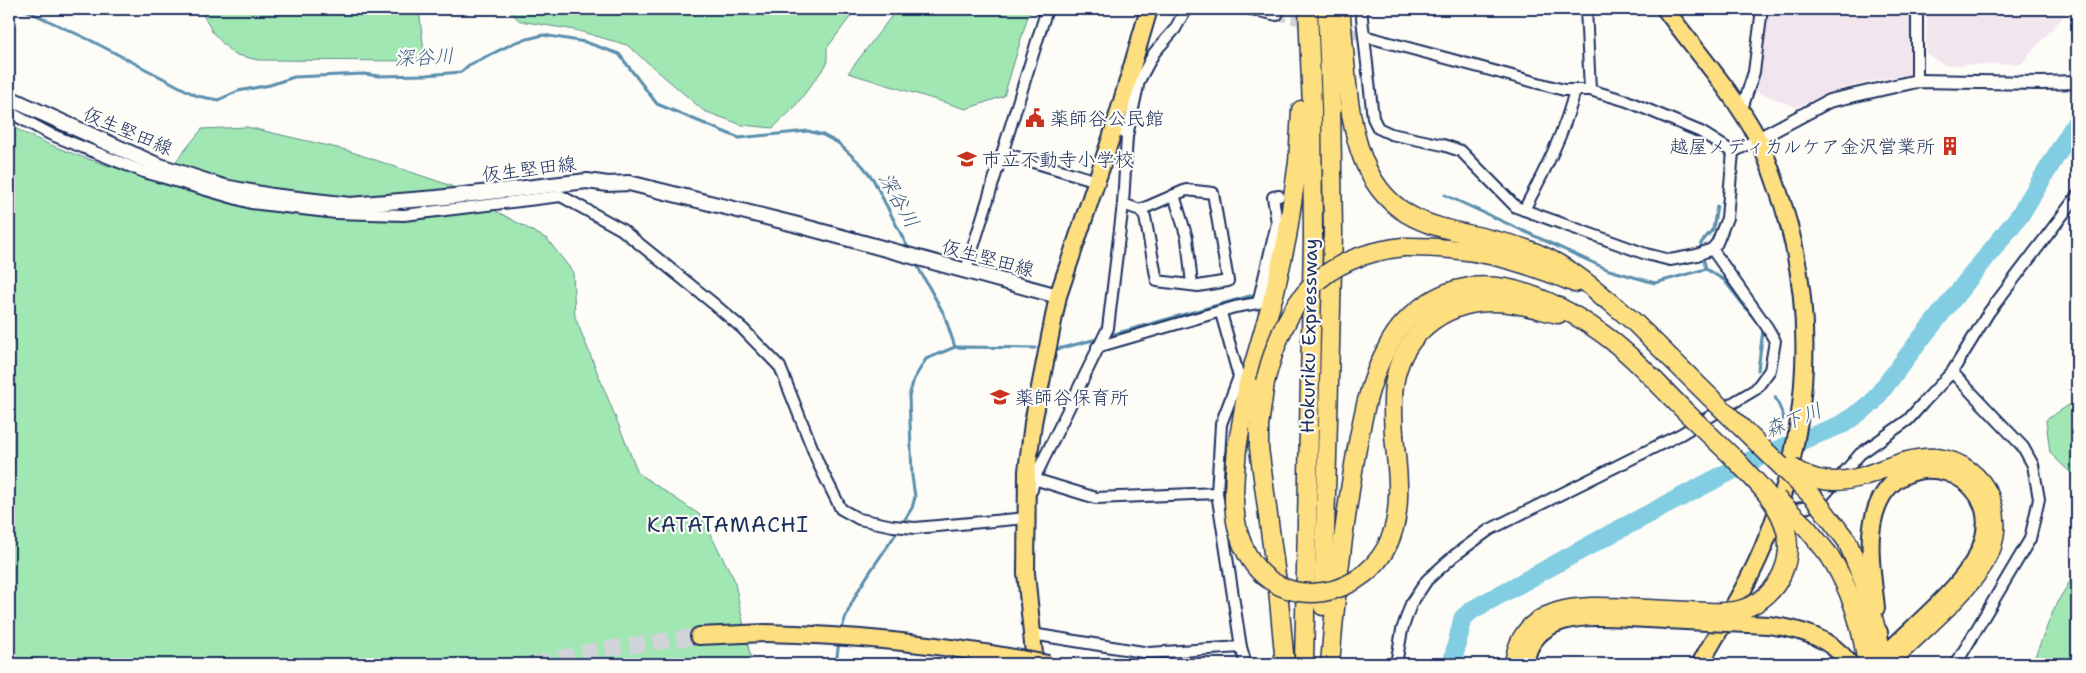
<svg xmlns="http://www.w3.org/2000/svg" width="2086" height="673" viewBox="0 0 2086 673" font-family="'Shantell Sans','Klee One',sans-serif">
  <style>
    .built { fill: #f2e6ee }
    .green { fill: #a1e7b3; stroke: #5e8b88 }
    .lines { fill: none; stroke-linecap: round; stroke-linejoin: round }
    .stream { stroke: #598ead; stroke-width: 3 }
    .river { stroke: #82cde2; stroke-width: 19 }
    .minor-tunnel { stroke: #d0d3d8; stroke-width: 10; stroke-dasharray: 10 5; stroke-linecap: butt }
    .trunk-tunnel { stroke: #d0d3d8; stroke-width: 16; stroke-dasharray: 16 8; stroke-linecap: butt }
    .minor-casing { stroke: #1b2f5e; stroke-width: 14 }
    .tertiary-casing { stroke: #1b2f5e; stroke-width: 16 }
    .secondary-casing { stroke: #1b2f5e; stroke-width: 18 }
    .trunk-casing { stroke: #1b2f5e; stroke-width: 20 }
    .motorway-casing { stroke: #1b2f5e; stroke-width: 21 }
    .minor { stroke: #fdfcf7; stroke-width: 10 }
    .tertiary { stroke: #fdfcf7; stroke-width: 12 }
    .secondary { stroke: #fdfcf7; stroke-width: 14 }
    .trunk { stroke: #fedf80; stroke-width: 16 }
    .motorway { stroke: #fedf80; stroke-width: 18 }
    .trunk-bridge-casing { stroke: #1b2f5e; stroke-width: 20; stroke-linecap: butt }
    .motorway-bridge-casing { stroke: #1b2f5e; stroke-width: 21; stroke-linecap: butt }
    .trunk-bridge { stroke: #fedf80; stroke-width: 16 }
    .motorway-bridge { stroke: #fedf80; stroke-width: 18 }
    .labels { text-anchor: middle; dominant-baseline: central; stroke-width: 4.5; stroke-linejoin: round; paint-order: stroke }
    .poi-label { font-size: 19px; fill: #1b2f5e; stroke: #fdfcf7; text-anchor: start }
    .street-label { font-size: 19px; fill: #1b2f5e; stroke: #fdfcf7 }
    .water-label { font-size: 20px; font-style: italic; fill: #3a5e86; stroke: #fdfcf7 }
    .quarter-label { font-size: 21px; letter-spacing: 1px; fill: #1b2f5e; stroke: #fdfcf7 }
  </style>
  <rect width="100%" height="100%" fill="#fdfcf7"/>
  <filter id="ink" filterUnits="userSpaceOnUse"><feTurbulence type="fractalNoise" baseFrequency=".02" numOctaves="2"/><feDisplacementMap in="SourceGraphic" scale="10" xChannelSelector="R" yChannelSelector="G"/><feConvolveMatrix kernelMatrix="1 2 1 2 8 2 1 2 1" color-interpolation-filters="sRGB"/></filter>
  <g filter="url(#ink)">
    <g class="built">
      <path d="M1763,9h148l-2,67 -17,1 -52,12 -44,18 -39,-15z"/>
      <path d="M1927,9h143l-49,55 -77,1 -18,-12z"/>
    </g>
    <g class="green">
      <path d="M200,9h219l6,52 -167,-1 -25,-6 -20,-21z"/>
      <path d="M507,9h349l-29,39v16l-34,45 -20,19 -31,-3 -38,-14 -77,-66 -52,-15 -55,-9z"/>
      <path d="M897,9h133l-26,87 -38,13 -118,-36z"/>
      <path d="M9,125c47,26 99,41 151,56l42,-52 45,-2 99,23 103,35 98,54 26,33 2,45 63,156 62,42 34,64 18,85h-743z"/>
      <path d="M2069,405h8v74l-27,-26 -4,-33z"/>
      <path d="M2077,570v94h-45l24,-60z"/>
    </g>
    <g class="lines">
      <g class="stream">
        <path d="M23,9l69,32 105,55 21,4 20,-9 32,-6 24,-8 70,-3 14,2 48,-1 35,-3 8,-7 47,-23 27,-7 42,7 34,12 38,50 82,34 69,-7 15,4 15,8 24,22 11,14 37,73"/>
        <path d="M1445,195l164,75 46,13 51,-14 18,11 39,50 -5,40"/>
        <path d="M1701,247v-4l12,-14 4,-23"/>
        <path d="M1704,261l2,8"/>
        <path d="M915,262l29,52 11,33"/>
        <path d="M1107,336l150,-42"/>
        <path d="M1058,349l43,-11"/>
        <path d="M1765,443l19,-26 -9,-20"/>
        <path d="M1752,460l6,-8"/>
        <path d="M902,524l10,-16 3,-11 -3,-21 -3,-80 5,-17 12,-20 29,-12 80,1"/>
        <path d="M841,632c10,-39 37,-70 58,-103"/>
        <path d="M836,664l3,-23"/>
      </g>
      <path class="river" d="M1452,664l11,-46 9,-8 131,-72 149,-78 91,-36 29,-21 47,-62 101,-126 57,-94"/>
      <path class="minor-tunnel" d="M1277,15l87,21"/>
      <path class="trunk-tunnel" d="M535,664l62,-14 102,-14"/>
      <g class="minor-casing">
        <g id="minor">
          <path d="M1250,9l27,6"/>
          <path d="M1361,9l12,109 5,10 13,6 52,11 18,6 55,56 130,47 24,6 27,-5 15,-6 5,-6 10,-25 6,-66"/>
          <path d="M1586,9l4,81"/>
          <path d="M1364,36l200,54h26l37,11 74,31 32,20"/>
          <path d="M1917,81v-72"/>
          <path d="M9,112l41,22 94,38 107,31 85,10 68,2 157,-19 60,33 93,75 29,25 37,38 39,98 22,44 18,10 34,7 22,2 112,-10 1,-4"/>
          <path d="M1741,112l13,-40 8,-63"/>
          <path d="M1127,136l12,-55 15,-28 21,-24 11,-20"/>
          <path d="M1733,152l25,-13"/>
          <path d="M1003,153l94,28"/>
          <path d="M1174,195l13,43 5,47"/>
          <path d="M1123,204l17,6 46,-20 27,3 15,88 -30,5 -41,-5 -12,-64 -5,-7"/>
          <path d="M1524,210c20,-38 41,-78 51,-120"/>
          <path d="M966,270l81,-261"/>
          <path d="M1221,313l18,64 -18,47 -4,69 24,154 5,17"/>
          <path d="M1097,347l138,-40 23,-4 19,-80 -4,-26 6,-1"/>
          <path d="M1952,372l71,75 10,18 6,34 -9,40 -74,125"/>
          <path d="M1034,479l62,19 121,-5"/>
          <path d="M1032,490l2,-11 74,-151 15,-124 4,-68 -12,-12"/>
          <path d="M1787,508l10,1 11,-2 11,-6 41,-47 48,-34 16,-18 28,-30 37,-60 88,-116"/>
          <path d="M1032,634l117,19 92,-6"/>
          <path d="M1396,664l6,-34 9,-26 16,-24 28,-25 34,-25 192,-96 75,-45 14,-19 5,-29 -8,-14 -55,-78"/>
        </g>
      </g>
      <g class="tertiary-casing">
        <path id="tertiary" d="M1758,139l71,-38 88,-20 125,2 35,-1"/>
      </g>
      <g class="secondary-casing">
        <path id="secondary" d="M9,98l148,67 67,22 48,9 78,9 87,-7 150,-17 21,3 21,-1 165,41 264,72"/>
      </g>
      <g class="trunk-casing">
        <g id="trunk">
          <path d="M1665,9c31,42 67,82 92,128 9,17 15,36 21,53 41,116 33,245 -15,358 -17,41 -42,78 -63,116"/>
          <path d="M1876,608c-3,-30 -10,-66 -1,-95 22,-76 132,-43 107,31 -12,36 -62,76 -89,103"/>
          <path d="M1768,625c32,4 62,12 82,39"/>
          <path d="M1879,632l3,32"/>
          <path d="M699,636l66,-3"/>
          <path d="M1035,664l-9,-91 1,-102 6,-48 25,-127 54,-161 37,-126"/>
          <path d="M1525,664c7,-52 64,-48 103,-46 20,1 39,2 58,3"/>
        </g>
      </g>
      <g class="motorway-casing">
        <g id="motorway">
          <path d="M1340,9c6,47 5,96 20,142 29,86 96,74 166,98 32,11 57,30 83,52"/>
          <path d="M1403,247c65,-1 112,11 172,36"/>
          <path d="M1600,296l9,5 24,20 77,76"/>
          <path d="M1265,382l-6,44v22l19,142 7,74"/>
          <path d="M1394,435c-1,-17 -2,-34 0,-50 7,-49 48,-82 96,-83 23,-1 46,7 68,12"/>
          <path d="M1237,449l11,-65 27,-93 12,-54 11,-75 3,-52"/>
          <path d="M1864,476c23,-8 48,-20 73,-18 51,6 73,62 48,104 -19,32 -62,67 -89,94"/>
          <path d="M1847,541l17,41 16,63"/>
          <path d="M1829,555c22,34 32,69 38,109"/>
          <path d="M1323,606l10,-373 -2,-128 -4,-96"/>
          <path d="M1304,664l9,-425 -1,-131 -4,-99"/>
          <path d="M1330,664c5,-66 13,-133 24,-199 7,-40 14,-83 34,-119 9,-18 24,-33 41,-44 58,-36 125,-3 174,32 32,23 60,56 88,83"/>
          <path d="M1514,664c7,-60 67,-59 113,-56 21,1 42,2 62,3"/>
        </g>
      </g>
      <use href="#minor" class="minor"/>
      <use href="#tertiary" class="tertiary"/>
      <use href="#secondary" class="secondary"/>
      <use href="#trunk" class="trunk"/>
      <use href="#motorway" class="motorway"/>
      <g class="trunk-bridge-casing">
        <g id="trunk-bridge">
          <path d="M1686,621l82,4"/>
          <path d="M765,633c95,2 189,13 283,31"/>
        </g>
      </g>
      <g class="motorway-bridge-casing">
        <g id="motorway-bridge">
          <path d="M1265,382c20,-80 53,-125 138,-135"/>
          <path d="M1710,397l104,101 33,43"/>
          <path d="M1691,417l49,47"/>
          <path d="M1237,449c-3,35 -8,73 10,105 34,62 121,45 144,-17 12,-32 6,-69 3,-102"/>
          <path d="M1791,467c24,16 46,17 73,9"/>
          <path d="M1777,499l30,29 22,27"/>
          <path d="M1689,611c18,1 37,3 54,-2 37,-13 55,-53 39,-90 -10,-24 -32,-43 -49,-62"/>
        </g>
      </g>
      <use href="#trunk-bridge" class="trunk-bridge"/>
      <use href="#motorway-bridge" class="motorway-bridge"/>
    </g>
  </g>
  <defs>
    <g id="civic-bare" transform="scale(1.5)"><path d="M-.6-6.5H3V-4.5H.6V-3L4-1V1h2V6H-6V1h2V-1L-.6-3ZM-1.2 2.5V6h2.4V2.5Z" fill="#c8321e" stroke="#fdfcf7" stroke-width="2.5" paint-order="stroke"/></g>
    <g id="building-bare" transform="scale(1.5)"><path d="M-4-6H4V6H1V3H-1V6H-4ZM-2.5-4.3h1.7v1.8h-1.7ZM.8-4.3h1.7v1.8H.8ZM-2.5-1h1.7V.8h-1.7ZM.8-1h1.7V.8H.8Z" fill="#c8321e" stroke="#fdfcf7" stroke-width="2.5" paint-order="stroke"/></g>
    <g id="school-bare" transform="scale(1.5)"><path d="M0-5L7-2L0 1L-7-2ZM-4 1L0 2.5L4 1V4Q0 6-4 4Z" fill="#c8321e" stroke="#fdfcf7" stroke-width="2.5" paint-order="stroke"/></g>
  </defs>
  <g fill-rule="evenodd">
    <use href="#civic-bare" x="1035" y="118"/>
    <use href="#building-bare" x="1950" y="146"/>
    <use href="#school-bare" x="967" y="159"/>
    <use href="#school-bare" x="1000" y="397"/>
  </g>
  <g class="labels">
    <g class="poi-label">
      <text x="1050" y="118">薬師谷公民館</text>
      <text x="1935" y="146" text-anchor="end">越屋メディカルケア金沢営業所</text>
      <text x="982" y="159">市立不動寺小学校</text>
      <text x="1015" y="397">薬師谷保育所</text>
    </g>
    <g class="street-label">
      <text transform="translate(128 131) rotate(23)">仮生堅田線</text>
      <text transform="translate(529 169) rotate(-7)">仮生堅田線</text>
      <text transform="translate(988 258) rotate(15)">仮生堅田線</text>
      <text transform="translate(1309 336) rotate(-89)">Hokuriku Expressway</text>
    </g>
    <g class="water-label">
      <text transform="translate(424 57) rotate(-3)">深谷川</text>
      <text transform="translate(899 200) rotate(60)">深谷川</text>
      <text transform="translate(1793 420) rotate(-22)">森下川</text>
    </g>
    <g class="quarter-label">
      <text x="728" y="525">KATATAMACHI</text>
    </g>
  </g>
  <rect width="2086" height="673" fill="none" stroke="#fdfcf7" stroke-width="30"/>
  <rect x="15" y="15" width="2056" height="643" fill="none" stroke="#1b2f5e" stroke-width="2" filter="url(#ink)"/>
</svg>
